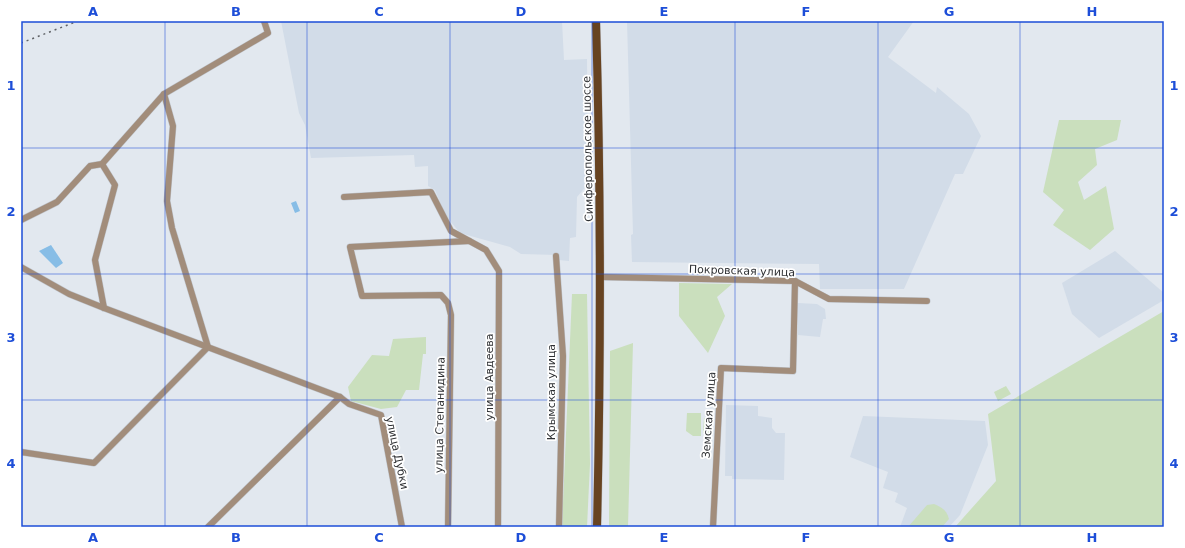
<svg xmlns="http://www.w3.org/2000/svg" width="1185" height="548" viewBox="0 0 1185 548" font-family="'DejaVu Sans',sans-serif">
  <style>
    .built { fill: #d2dce8 }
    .green { fill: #cadfbd }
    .water { fill: #87bde6 }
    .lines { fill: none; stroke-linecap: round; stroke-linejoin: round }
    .minor-casing { stroke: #bec3ca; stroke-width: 7 }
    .major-casing { stroke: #bec3ca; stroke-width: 9 }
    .minor { stroke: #a28d7b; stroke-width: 6 }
    .major { stroke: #674321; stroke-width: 8 }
    .rail { stroke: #5f6266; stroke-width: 1.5; stroke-dasharray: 2 4; stroke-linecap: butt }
    .grid { fill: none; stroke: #1d4ed8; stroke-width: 1; stroke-opacity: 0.55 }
    .labels { text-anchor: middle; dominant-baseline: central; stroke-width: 3.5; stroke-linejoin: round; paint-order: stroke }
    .street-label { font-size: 11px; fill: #2f3134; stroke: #fff }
    .neatline { fill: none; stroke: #1d4ed8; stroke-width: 1.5 }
    .grid-label { font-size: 13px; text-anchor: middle; font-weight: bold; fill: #1d4ed8 }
  </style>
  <rect width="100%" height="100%" fill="#e2e8ef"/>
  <g class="built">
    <path d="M281,21h281l2,39 23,-1 1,125 -11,13 -1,40 -6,1 -1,23 -10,-1 -2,-5 -36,-1 -11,-7 -50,-14 -14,-17 -11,-26 -7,-4v-20l-13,1 -1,-12 -103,3 -6,-33 -6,-12z"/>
    <path d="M627,21h287l-26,36 48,36 1,-6 32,27 12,22 -18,38h-8l-51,115h-84l-1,-25 -187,-2 -1,-27 2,-1z"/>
    <path d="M1115,251l49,42v7l-65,38 -27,-24 -10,-31z"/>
    <path d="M798,303l19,1 8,5 1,10h-3l-3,18 -22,-2z"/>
    <path d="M726,405l32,1v10l14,2v10l4,5h9l-1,47 -52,-1v-3h-7z"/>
    <path d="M863,416l122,5 3,24 -28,70 -11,12h-49l7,-19 -12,-6 3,-9 -15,-5 5,-16 -38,-15z"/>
  </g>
  <g class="green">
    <path d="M1059,120h62l-4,20 -22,9 2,16 -19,17 6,18 22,-14 8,43 -24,21 -37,-25 11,-15 -21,-18z"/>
    <path d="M679,283l53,1 -15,13 8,19 -17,37 -29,-37z"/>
    <path d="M572,294h15l3,170 -3,63h-25z"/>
    <path d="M1164,311v216h-209l41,-46 -8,-67z"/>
    <path d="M426,337v17h-3l-4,36h-13l-9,17 -16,2 -30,-8 -3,-14 24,-32 17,1 4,-17z"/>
    <path d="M633,343l-5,184h-19l1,-176z"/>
    <path d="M1006,386l5,8 -13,7 -4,-9z"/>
    <path d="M687,413h14v23h-8l-7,-5z"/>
    <path d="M704,418h8v16l-9,-1z"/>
    <path d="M934,504c8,3 13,7 15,15l-7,8h-34l19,-22z"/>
  </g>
  <g class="water">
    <path d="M296,201l4,10 -5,2 -4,-10z"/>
    <path d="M51,245l12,18 -7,5 -17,-17z"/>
  </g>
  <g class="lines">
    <g class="minor-casing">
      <g id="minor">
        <path d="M102,164l13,21 -20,75 9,48"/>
        <path d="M344,197l87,-5 20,39 35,19 13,21 -1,256"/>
        <path d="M21,220l36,-18 33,-36 12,-2 62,-70 104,-61 -4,-12"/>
        <path d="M556,256l7,100 -4,171"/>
        <path d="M21,267l48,27 35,14 236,89 9,7 32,11 21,112"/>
        <path d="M601,277l194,4 34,18 98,2"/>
        <path d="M21,452l73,11 114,-116 -36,-119 -5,-27 6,-75 -9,-32"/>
        <path d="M208,527l132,-130"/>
        <path d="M448,527l3,-212 -3,-12 -7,-8 -79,1 -12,-49 119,-6"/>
        <path d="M713,527l8,-159 72,3 2,-90"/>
      </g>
    </g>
    <g class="major-casing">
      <path id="major" d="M596,21c5,169 5,337 1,506"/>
    </g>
    <use href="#minor" class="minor"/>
    <use href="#major" class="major"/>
    <path class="rail" d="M21,43l57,-22"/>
  </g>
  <path class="grid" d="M165,21v506M307,21v506M450,21v506M592,21v506M735,21v506M878,21v506M1020,21v506M21,148h1143M21,274h1143M21,400h1143"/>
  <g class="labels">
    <g class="street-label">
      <text transform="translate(588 149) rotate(-91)">Симферопольское шоссе</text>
      <text transform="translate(742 271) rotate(2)">Покровская улица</text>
      <text transform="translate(489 377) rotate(-90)">улица Авдеева</text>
      <text transform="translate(551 392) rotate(-90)">Крымская улица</text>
      <text transform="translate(440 415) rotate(-89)">улица Степанидина</text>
      <text transform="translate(709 415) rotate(-86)">Земская улица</text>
      <text transform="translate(397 453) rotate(78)">улица Дубки</text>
    </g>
  </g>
  <rect width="1185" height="548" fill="none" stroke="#ffffff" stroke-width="44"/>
  <rect x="22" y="22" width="1141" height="504" class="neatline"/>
  <g class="grid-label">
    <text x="93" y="16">A</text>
    <text x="236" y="16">B</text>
    <text x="379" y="16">C</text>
    <text x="521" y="16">D</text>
    <text x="664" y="16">E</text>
    <text x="806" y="16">F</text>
    <text x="949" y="16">G</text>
    <text x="1092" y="16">H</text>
    <text x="11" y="90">1</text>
    <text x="1174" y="90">1</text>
    <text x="11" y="216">2</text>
    <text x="1174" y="216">2</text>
    <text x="11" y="342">3</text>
    <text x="1174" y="342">3</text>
    <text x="11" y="468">4</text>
    <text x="1174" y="468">4</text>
    <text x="93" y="542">A</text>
    <text x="236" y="542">B</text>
    <text x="379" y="542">C</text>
    <text x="521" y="542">D</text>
    <text x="664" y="542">E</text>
    <text x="806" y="542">F</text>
    <text x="949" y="542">G</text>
    <text x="1092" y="542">H</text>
  </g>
</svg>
